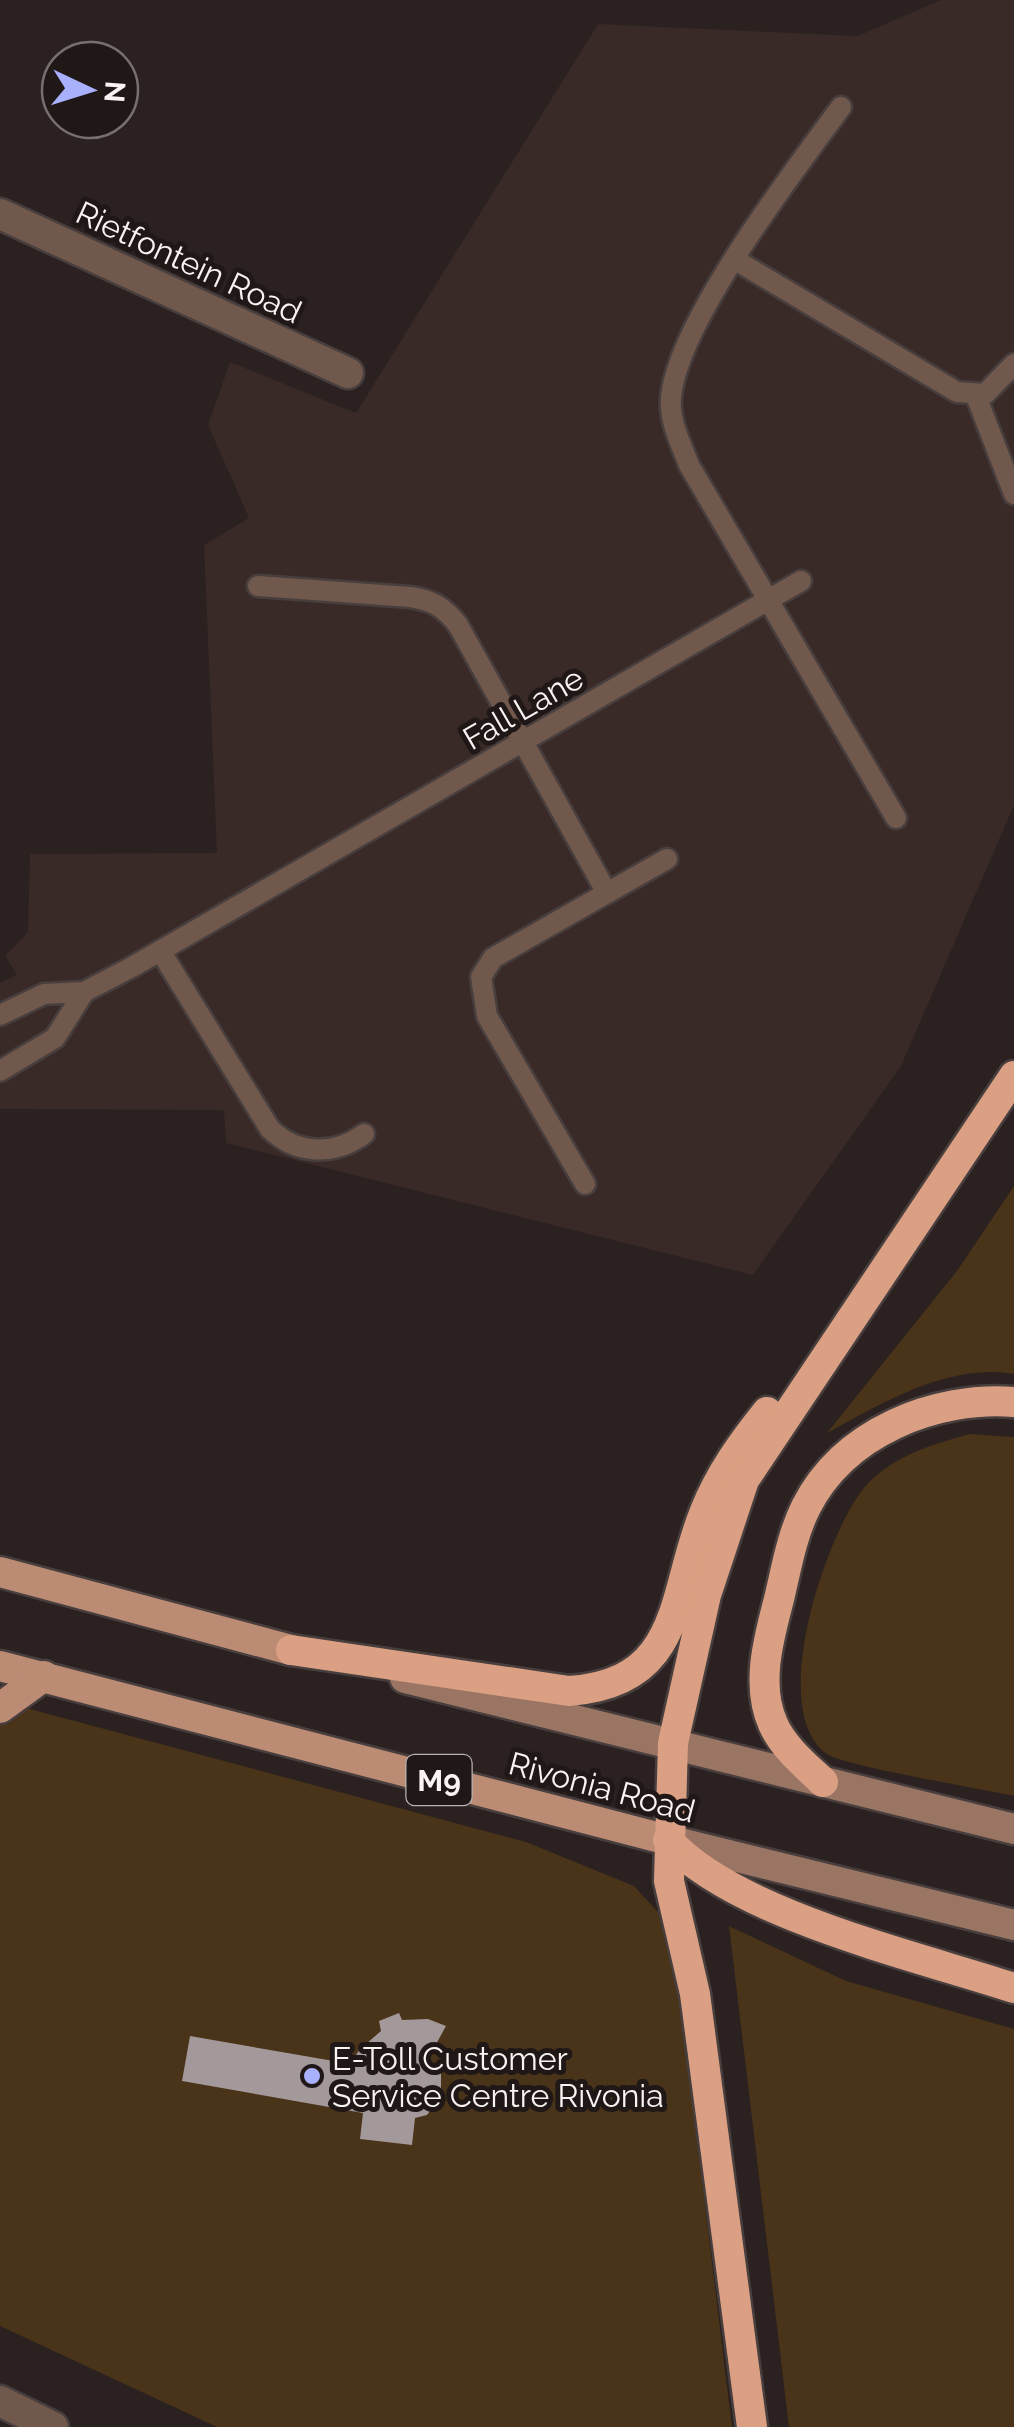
<svg xmlns="http://www.w3.org/2000/svg" width="1014" height="2427" viewBox="0 0 1014 2427" font-family="Raleway,sans-serif">
  <style>
    .built { fill: #392a28 }
    .green { fill: #493319 }
    .building { fill: #a3989a }
    .lines { fill: none; stroke-linecap: round; stroke-linejoin: round }
    .lane-casing { stroke: #473e3d; stroke-width: 25 }
    .street-casing { stroke: #473e3d; stroke-width: 35 }
    .secondary-casing { stroke: #473e3d; stroke-width: 35 }
    .primary-casing { stroke: #473e3d; stroke-width: 35 }
    .highway-casing { stroke: #473e3d; stroke-width: 35 }
    .lane { stroke: #70584c; stroke-width: 20 }
    .street { stroke: #70584c; stroke-width: 30 }
    .secondary { stroke: #9b7563; stroke-width: 30 }
    .primary { stroke: #bc8b74; stroke-width: 30 }
    .highway { stroke: #dba083; stroke-width: 30 }
    .poi-dot { fill: #a9b0fc; stroke: #201817; stroke-width: 4 }
    .labels { text-anchor: middle; dominant-baseline: central; stroke-width: 10; stroke-linejoin: round; paint-order: stroke }
    .shield { fill: #201817; stroke: #b8b1b0; stroke-width: 2.5 }
    .shield-label { font-size: 30px; font-weight: bold; fill: #f9f3f2 }
    .street-label { font-size: 32px; fill: #f9f3f2; stroke: #201817 }
    .poi-label { font-size: 32px; fill: #f9f3f2; stroke: #201817; text-anchor: start }
  </style>
  <rect width="100%" height="100%" fill="#2a2120"/>
  <path class="built" d="M941,0h73v805l-113,261 -148,209 -527,-132 -2,-33 -224,-1v-126l17,-8 -12,-19 23,-24 2,-78 187,-1 -13,-308 45,-27 -41,-93 22,-63 126,51 242,-389 260,12z"/>
  <g class="green">
    <path d="M1014,1186v188c-64,-12 -134,30 -187,59l130,-162z"/>
    <path d="M970,1434l44,3v359c-31,-7 -170,-30 -187,-42 -60,-43 -3,-209 31,-258 25,-37 71,-51 112,-62z"/>
    <path d="M0,1701l526,141 108,44 24,26 22,88 52,427h-515l-217,-101z"/>
    <path d="M729,1926l117,55 168,48v398h-225z"/>
  </g>
  <path class="building" d="M399,2013l3,7 26,-1 18,7 -12,22 -10,-1 -1,7 18,17v25l-14,19 -12,3 -3,27 -52,-6 3,-26 -181,-32 8,-45 161,28 8,-14 22,-19 -2,-10z"/>
  <g class="lines">
    <g class="lane-casing">
      <g id="lane">
        <path d="M841,107c-47,64 -164,216 -170,291 -2,23 10,46 18,67l207,353"/>
        <path d="M737,261l220,131 28,2 29,-30"/>
        <path d="M976,396l38,98"/>
        <path d="M258,586l152,11c22,3 34,10 48,28l149,268 -114,65 -12,19 6,39 98,168"/>
        <path d="M607,893l60,-34"/>
        <path d="M161,952l109,177c27,26 64,27 94,5"/>
        <path d="M0,1015l44,-21 40,-2 48,-25 669,-386"/>
        <path d="M0,1071l55,-33 29,-46"/>
      </g>
    </g>
    <g class="street-casing">
      <g id="street">
        <path d="M0,214l348,159"/>
        <path d="M0,2401l53,26"/>
      </g>
    </g>
    <g class="secondary-casing">
      <g id="secondary">
        <path d="M405,1678l609,151"/>
        <path d="M668,1840l346,85"/>
      </g>
    </g>
    <g class="primary-casing">
      <g id="primary">
        <path d="M0,1572l291,78"/>
        <path d="M0,1666l668,174"/>
        <path d="M0,1708l44,-32"/>
      </g>
    </g>
    <g class="highway-casing">
      <g id="highway">
        <path d="M291,1650l278,41c116,-8 102,-98 136,-180 15,-37 37,-68 62,-99"/>
        <path d="M823,1782c-18,-17 -40,-35 -50,-58 -17,-38 -5,-83 5,-121 8,-32 13,-66 28,-96 38,-75 129,-111 208,-105"/>
        <path d="M668,1840c66,74 249,116 346,148"/>
        <path d="M752,2427l-57,-433 -26,-113 4,-138 33,-148 38,-115 270,-404"/>
      </g>
    </g>
    <use href="#lane" class="lane"/>
    <use href="#street" class="street"/>
    <use href="#secondary" class="secondary"/>
    <use href="#primary" class="primary"/>
    <use href="#highway" class="highway"/>
  </g>
  <circle class="poi-dot" cx="312" cy="2076" r="10"/>
  <g class="labels">
    <rect class="shield" x="406.5" y="1755" width="65" height="50" rx="8"/>
    <g class="shield-label">
      <text x="439" y="1780">M9</text>
    </g>
    <g class="street-label">
      <text transform="translate(189 262) rotate(25)">Rietfontein Road</text>
      <text transform="translate(523 708) rotate(-30)">Fall Lane</text>
      <text transform="translate(602 1787) rotate(15)">Rivonia Road</text>
    </g>
    <g class="poi-label">
      <text x="332" y="2058">E-Toll Customer<tspan x="332" dy="37">Service Centre Rivonia</tspan></text>
    </g>
  </g>
  <g transform="translate(90 90) rotate(94)"><circle r="48" fill="#201817" stroke="#77706f" stroke-width="2.5"/>
  <path d="M0-8L18 38L0 25L-18 38Z" fill="#a9b0fc"/>
  <text y="-15" font-size="28" font-weight="bold" text-anchor="middle" fill="#f9f3f2">N</text>
  </g>
</svg>
